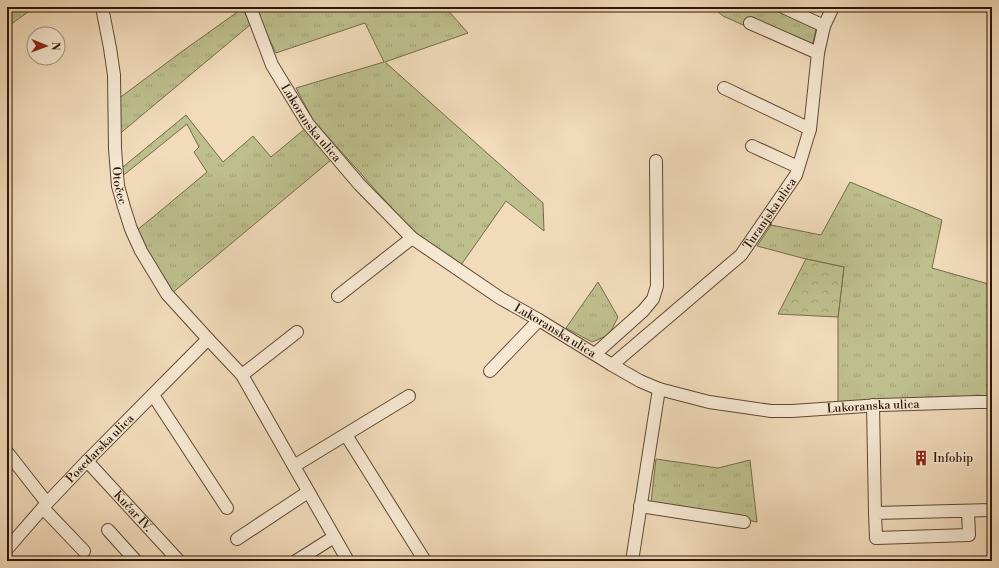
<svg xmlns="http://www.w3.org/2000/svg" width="999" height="568" viewBox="0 0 999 568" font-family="'Libre Bodoni',serif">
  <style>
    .grass { fill: url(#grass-tufts); stroke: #766b4a }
    .forest { fill: url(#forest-crowns); stroke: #766b4a }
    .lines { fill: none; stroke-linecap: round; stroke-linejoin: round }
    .minor-casing { stroke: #5f4834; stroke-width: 14 }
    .minor { stroke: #f6e8d2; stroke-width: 12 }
    .labels { text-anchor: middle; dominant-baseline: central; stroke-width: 3; stroke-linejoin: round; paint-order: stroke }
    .street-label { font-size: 12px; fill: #2e1708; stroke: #f6e8d2 }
    .poi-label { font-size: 12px; fill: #2e1708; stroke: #f6e8d2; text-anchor: start }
  </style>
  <defs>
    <pattern id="grass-tufts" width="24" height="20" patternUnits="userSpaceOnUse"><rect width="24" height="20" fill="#bdbf8d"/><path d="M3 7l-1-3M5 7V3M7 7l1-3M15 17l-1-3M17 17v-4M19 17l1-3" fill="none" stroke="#a3a378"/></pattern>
    <pattern id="forest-crowns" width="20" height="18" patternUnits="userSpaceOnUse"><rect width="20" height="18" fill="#bdbf8d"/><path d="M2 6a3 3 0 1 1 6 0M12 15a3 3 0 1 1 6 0" fill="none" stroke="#a3a378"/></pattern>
  </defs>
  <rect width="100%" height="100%" fill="#f1dbba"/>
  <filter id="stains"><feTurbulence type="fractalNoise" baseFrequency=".005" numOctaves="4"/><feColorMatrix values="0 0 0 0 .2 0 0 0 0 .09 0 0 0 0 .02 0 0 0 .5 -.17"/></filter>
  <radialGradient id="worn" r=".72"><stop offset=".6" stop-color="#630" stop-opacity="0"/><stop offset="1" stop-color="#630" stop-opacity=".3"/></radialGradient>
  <g class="grass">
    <path d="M7,7h28l-28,20z"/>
    <path d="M254,7h191l23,26 -83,29 158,141 1,28 -38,-30 -45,64 -48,-33 -100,-112 -17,-32 88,-26 -19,-39 -89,30z"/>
    <path d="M712,7h65l40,18 -7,30 -87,-39z"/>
    <path d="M243,8l7,17 -133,111 1,-37 66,-49z"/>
    <path d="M186,115l37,47 30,-26 18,21 35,-29 25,32 -160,134 -35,-63 28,-23 43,-36 -13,-20 5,-5 -12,-23 -67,54 -2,-7z"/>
    <path d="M850,182l92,38 -10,48 60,17v89l-5,25 -149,3v-85l6,-50 -38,-8 -49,-13 14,-21 50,10z"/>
    <path d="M598,282l20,35 -9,18 -17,7 -26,-14z"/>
    <path d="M656,459l62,9 32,-8 7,62 -106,-20z"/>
  </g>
  <path class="forest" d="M806,259l38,8 -6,50 -60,-3z"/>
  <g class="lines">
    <g class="minor-casing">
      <g id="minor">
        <path id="s1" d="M102,7l8,41 4,27 1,74 3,37 6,21 7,22 10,22 26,43 41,45 34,36 106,186"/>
        <path id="s2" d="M250,7l22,58 36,59 51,60 53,54 88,60 39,22 73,45 28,16 19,8 50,13 62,9h21l88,-6 97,-3h15"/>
        <path d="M783,7l41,19"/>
        <path d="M750,23l68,30"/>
        <path d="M724,88l86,41"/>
        <path d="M752,146l46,21"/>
        <path d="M338,296l74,-58"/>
        <path d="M595,354l48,-43 10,-12 4,-13 -1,-125"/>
        <path id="s3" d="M612,365l129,-110 55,-80 14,-46 8,-76 6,-27 9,-19"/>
        <path d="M490,371l49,-51"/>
        <path d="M242,375l55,-43"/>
        <path d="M153,395l74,113"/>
        <path d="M873,405l2,108"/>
        <path d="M346,435l79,126"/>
        <path d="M7,452l40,51"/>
        <path id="s4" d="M87,461l92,100"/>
        <path d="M294,466l115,-70"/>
        <path d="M640,506l104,16"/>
        <path d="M43,508l41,43"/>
        <path d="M968,511l1,24 -93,3 -1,-25 117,-3"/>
        <path d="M108,530l28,31"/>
        <path d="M237,539l71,-47"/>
        <path id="s5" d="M7,549l40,-46 40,-42 121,-122"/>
        <path d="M296,561l38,-24"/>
        <path d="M632,561l27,-172"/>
      </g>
    </g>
    <use href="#minor" class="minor"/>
  </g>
  <defs>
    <g id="building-bare" transform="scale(1.2)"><path d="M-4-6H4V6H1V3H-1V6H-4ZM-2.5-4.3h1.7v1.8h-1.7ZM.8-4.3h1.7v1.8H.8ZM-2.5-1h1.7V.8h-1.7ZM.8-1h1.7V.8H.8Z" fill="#8f2418" stroke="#f6e8d2" stroke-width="2.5" paint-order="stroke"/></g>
  </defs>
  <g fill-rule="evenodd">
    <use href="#building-bare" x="921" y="458"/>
  </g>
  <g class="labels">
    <g class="street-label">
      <text stroke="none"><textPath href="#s2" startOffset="132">Lukoranska ulica</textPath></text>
      <text stroke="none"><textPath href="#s1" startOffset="180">Otočec</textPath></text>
      <text stroke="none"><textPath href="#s3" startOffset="220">Turanjska ulica</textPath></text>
      <text stroke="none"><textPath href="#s2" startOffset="456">Lukoranska ulica</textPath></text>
      <text stroke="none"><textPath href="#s2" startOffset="792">Lukoranska ulica</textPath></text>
      <text stroke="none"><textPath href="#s5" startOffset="137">Posedarska ulica</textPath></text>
      <text stroke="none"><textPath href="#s4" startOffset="68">Kučar IV.</textPath></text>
    </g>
    <g class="poi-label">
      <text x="933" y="458">Infobip</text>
    </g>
  </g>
  <rect width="999" height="568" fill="none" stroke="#f1dbba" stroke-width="24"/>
  <rect x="8" y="8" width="983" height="552" fill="none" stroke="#2e1708" stroke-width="2"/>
  <rect x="12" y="12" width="975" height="544" fill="none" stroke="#2e1708"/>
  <g transform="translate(46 46) rotate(91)"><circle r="19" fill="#f6e8d2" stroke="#a69481"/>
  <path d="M0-3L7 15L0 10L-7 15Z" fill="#8f2418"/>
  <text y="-6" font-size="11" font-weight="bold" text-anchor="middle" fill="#2e1708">N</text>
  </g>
  <rect width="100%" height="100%" filter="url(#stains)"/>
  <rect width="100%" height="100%" fill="url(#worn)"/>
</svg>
